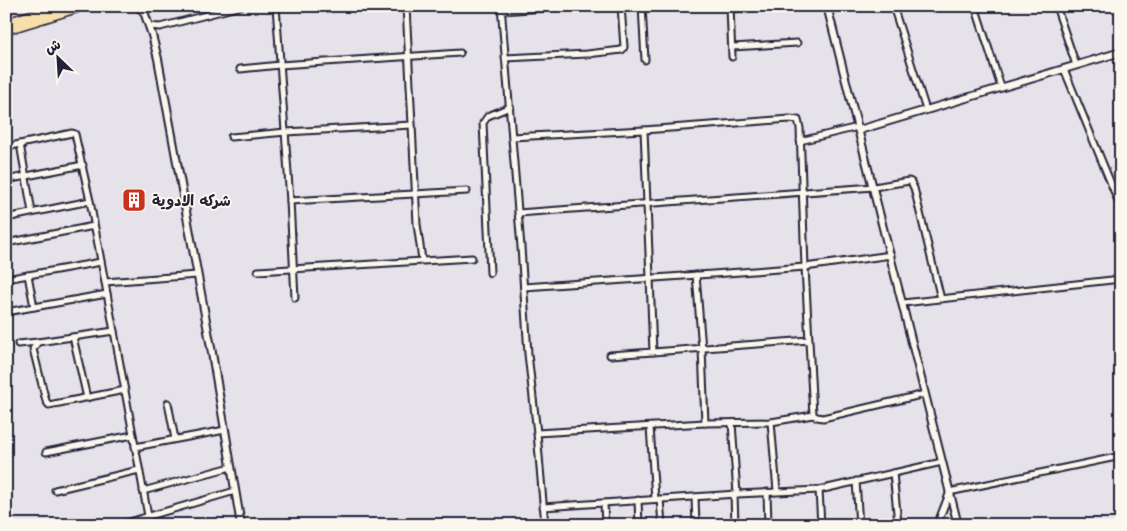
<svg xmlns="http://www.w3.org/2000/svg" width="1127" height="531" viewBox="0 0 1127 531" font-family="Mali,'Playpen Sans Arabic',sans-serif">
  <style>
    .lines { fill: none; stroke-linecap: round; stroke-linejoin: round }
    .minor-casing { stroke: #22223b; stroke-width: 9 }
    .tertiary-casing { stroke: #22223b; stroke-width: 10 }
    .primary-casing { stroke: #22223b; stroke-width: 11 }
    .minor { stroke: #fbf7ec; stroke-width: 5 }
    .tertiary { stroke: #fbf7ec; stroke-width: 6 }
    .primary { stroke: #f8deab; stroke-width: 8 }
    .labels { text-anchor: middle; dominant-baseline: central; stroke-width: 4; stroke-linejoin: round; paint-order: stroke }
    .poi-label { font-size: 15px; font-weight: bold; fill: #22223b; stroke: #fbf7ec; text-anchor: start }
  </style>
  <rect width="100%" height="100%" fill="#e5e2e9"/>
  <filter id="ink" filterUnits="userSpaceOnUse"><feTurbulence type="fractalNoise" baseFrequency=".02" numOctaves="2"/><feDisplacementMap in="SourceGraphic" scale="10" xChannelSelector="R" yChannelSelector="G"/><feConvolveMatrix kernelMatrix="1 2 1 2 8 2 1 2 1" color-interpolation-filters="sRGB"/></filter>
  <g filter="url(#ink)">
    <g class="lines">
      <g class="minor-casing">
        <g id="minor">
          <path d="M276,6l14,195 5,97"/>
          <path d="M406,6l11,218 5,36"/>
          <path d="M501,6l20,241 7,107 9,79 8,92"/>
          <path d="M642,6l3,54"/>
          <path d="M893,6l33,104"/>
          <path d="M975,6l26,81"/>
          <path d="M1056,6l20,59"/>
          <path d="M730,7l2,50"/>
          <path d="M730,9l52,-3"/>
          <path d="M502,11l71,-5"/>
          <path d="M149,26l11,1 81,-21"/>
          <path d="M732,47l65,-4"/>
          <path d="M505,58l82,-4 35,-4 2,-3 -3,-41"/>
          <path d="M240,69l40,-4 180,-12"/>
          <path d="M1064,69l57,139"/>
          <path d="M231,137l55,-5 126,-7"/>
          <path d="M512,137l132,-7 146,-11 8,1 2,8 5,139 8,148"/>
          <path d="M800,141l58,-14"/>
          <path d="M20,144l12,68"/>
          <path d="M6,147l66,-14 3,1 15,67"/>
          <path d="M6,180l77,-15"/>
          <path d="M290,201l177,-10"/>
          <path d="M518,213l356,-26 35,-6 2,1 3,6 27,111"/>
          <path d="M6,218l84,-17 58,315"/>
          <path d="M6,243l88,-17"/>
          <path d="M258,271l214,-13"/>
          <path d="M490,273l-7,-150 5,-7 22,-9"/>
          <path d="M28,275l6,32"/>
          <path d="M696,275l6,74 3,74"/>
          <path d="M6,279l95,-17"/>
          <path d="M105,282l92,-7"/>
          <path d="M524,287l203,-14 78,-6 86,-12"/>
          <path d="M903,303l218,-24"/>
          <path d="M6,312l101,-18"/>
          <path d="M114,331l-76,11 -5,7 13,52 3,4 76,-15"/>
          <path d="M73,337l14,61"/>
          <path d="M18,344l20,-2"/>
          <path d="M653,352l156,-12"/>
          <path d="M610,355l43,-3 -9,-222"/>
          <path d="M168,403l7,36"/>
          <path d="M771,422l6,69"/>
          <path d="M732,423l5,71"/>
          <path d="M650,427l5,72"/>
          <path d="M537,433l168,-10 66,-1 42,-7 4,2 6,1 102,-24"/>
          <path d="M135,447l90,-17"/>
          <path d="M46,452l87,-17"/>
          <path d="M856,481l3,44"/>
          <path d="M55,490l84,-20"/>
          <path d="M819,490l2,35"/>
          <path d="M143,491l88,-24"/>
          <path d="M767,492l1,33"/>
          <path d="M949,492l172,-36"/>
          <path d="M734,494l1,31"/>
          <path d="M695,497l1,28"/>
          <path d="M660,499l2,26"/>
          <path d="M638,500l1,25"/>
          <path d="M604,504l1,21"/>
          <path d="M543,507l194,-13 82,-4 123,-28"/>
          <path d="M119,525l116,-34"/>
          <path d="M839,525l59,-2 -5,-50"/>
          <path d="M937,525l12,-31"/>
        </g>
      </g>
      <g class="tertiary-casing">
        <g id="tertiary">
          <path d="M142,6l10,29 6,24 54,294 29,172"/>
          <path d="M827,6l131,519"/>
          <path d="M859,130l262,-78"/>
        </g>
      </g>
      <g class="primary-casing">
        <g id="primary">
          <path d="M137,6l6,4"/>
          <path d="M6,23l53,-17"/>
          <path d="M6,30l78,-24"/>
        </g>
      </g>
      <use href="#minor" class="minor"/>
      <use href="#tertiary" class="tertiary"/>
      <use href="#primary" class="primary"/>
    </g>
  </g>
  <defs>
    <g id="building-square" transform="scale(1.25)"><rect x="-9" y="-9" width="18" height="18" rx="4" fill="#c8321e" stroke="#fbf7ec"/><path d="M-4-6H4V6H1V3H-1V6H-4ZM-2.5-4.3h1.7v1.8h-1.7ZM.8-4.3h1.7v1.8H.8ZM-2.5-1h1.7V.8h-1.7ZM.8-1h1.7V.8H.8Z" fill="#fff"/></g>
  </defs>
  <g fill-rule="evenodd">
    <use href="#building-square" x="134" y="200"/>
  </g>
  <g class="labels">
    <g class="poi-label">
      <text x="152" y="200">شركه الادوية</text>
    </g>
  </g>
  <rect width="1127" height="531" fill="none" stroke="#fbf7ec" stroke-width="25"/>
  <rect x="12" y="12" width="1102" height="506" fill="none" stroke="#22223b" stroke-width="2" filter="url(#ink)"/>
  <g transform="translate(58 58) rotate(335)" stroke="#fbf7ec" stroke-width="4" paint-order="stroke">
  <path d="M0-4L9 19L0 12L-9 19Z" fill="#22223b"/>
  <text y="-8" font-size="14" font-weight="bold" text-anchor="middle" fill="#22223b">ش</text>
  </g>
</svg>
